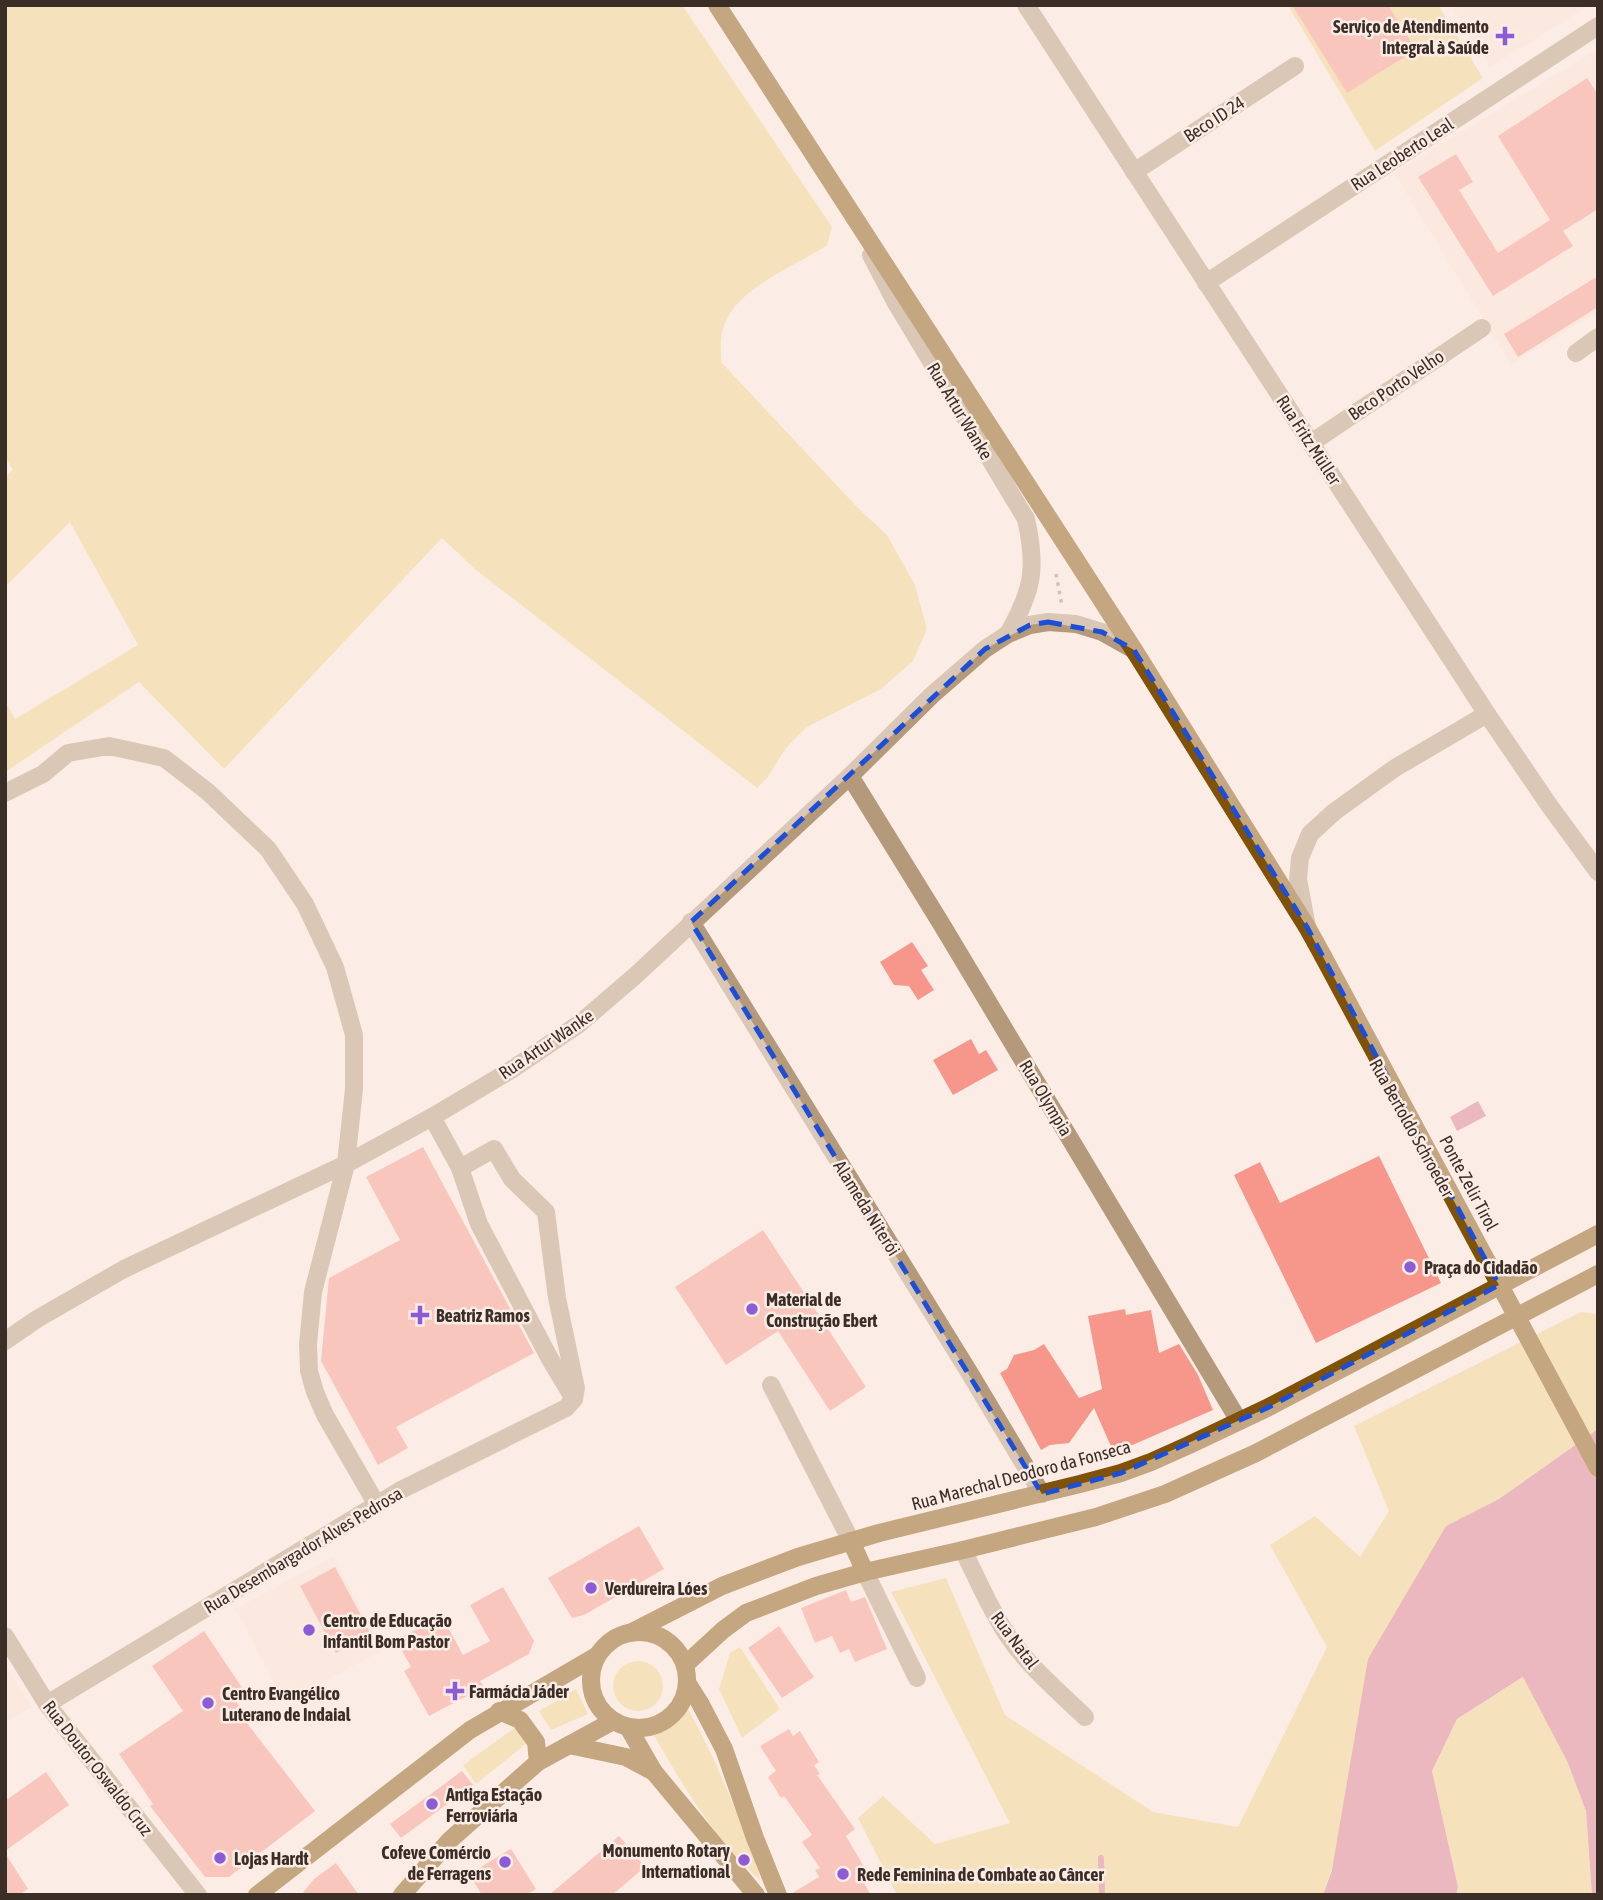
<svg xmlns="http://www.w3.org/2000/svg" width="1603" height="1900" viewBox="0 0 1603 1900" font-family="'Asap Condensed',sans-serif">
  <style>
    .built { fill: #fbe2d5 }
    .green { fill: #edd689 }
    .water { fill: #d5798f }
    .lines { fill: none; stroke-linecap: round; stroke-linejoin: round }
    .stream { stroke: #d5798f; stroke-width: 6 }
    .building { fill: #f7978c }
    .path { stroke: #9c8e87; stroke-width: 3.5; stroke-dasharray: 3.5 5; stroke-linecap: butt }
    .minor { stroke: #b49a7b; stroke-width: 18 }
    .major { stroke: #805207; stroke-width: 18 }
    .major-bridge { stroke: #805207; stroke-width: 18 }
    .marked { fill: none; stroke: #1d4ed8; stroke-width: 5; stroke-dasharray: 14 9; stroke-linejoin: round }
    .poi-dot { fill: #8d5cd5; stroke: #fbede6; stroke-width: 2.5 }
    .labels { text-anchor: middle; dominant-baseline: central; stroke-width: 5; stroke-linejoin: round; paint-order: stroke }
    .poi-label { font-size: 18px; font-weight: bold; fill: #3b2e27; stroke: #fbede6; text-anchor: start }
    .street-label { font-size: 18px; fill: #3b2e27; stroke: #fbede6 }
  </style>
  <rect width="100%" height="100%" fill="#fbede6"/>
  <g class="built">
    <path d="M1451,5h139l-100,62z"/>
    <path d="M1598,49v263l-87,52 -117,-191z"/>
    <path d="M333,1557l50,93 -98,52 -50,-93z"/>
    <path d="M5,1664l27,43 -27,16z"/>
  </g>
  <g class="green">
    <path d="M5,5h677l150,222 -5,18c-32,22 -93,43 -104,84 -3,10 -2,22 -2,33l138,147 28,26 28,50 12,44 -14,32 -32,28 -74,38 -21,21 -19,30 -10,10 -281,-218 -34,-32 -218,231 -85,-87 -134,90v-71l10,18 123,-74 -68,-123 -65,65v-110l8,-7 -8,-13z"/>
    <path d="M1288,5h150l45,73 -108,73z"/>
    <path d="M1581,1312l17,2v115l-99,70 -53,27 -123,369h-426l-39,-77 25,-22 52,48 75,-21 -119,-231 55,-14 59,137 148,97 85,15 89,-180 -57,-102 45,-29 45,41 29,-46 -35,-85z"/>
    <path d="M740,1647l40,62 -38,29 -23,-49 11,-36z"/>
    <circle cx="638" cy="1686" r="25"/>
    <path d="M1524,1677l43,84 19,50 6,84h-136l2,-8 -26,-116 25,-52z"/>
    <path d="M576,1689l12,25 -37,16 -12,-19z"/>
    <path d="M688,1709c21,37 37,75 53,114 7,19 16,37 19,57 -45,-39 -77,-95 -107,-146 14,-5 26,-12 35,-25z"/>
    <path d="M516,1727l11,16 -51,41 -13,-19z"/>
  </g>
  <g class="water">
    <path d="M1478,1101l8,15 -29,15 -7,-14z"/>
    <path d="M1598,1429v466h-6l-6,-84 -19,-50 -44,-84 -66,42 -25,52 26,116 -2,8h-133l9,-25 36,-211 78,-133 53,-27z"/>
  </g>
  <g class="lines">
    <path class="stream" d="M1101,1858l1,37"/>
  </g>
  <g class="building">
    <path d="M1292,5h96l28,45 -69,43z"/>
    <path d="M1587,78l11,17v114l-35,22 10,15 -80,50 -75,-119 38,-23 17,28 -14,8 39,63 52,-33 -52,-84z"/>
    <path d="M1598,276v31l-80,50 -14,-23z"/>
    <path d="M912,942l16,24 -7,4 13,20 -16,10 -9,-14 -15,-1 -14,-23z"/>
    <path d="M971,1039l8,15 7,-4 12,20 -45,25 -20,-35z"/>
    <path d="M423,1147l111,206 -138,74 12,21 -30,17 -57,-104 8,-83 71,-38 -34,-63z"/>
    <path d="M1379,1156l62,127 -125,60 -82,-168 26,-13 20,41z"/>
    <path d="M763,1230l103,157 -36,24 -52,-80 -52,34 -51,-78z"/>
    <path d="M1125,1309l1,6 25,-5 8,43 20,-9 19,31 15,35 -99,43 -20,-45 -25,35 -19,2 -9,5 -41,-77 7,-4 7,-14 20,-5 10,-6 35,54 23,-9 -14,-73z"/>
    <path d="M639,1526l25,43 -80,46 -12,3 -24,-40z"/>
    <path d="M335,1567l36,67 -35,19 -36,-67z"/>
    <path d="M503,1587l31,54 -5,13 -49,27 4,6 -55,29 -25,-45 7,-4 -15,-27 46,-24 21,39 27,-14 -20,-36z"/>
    <path d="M846,1590l5,12 14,-5 22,52 -32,13 -6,-13 -9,4 -8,-17 -17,7 -14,-35z"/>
    <path d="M779,1626l35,51 -32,21 -34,-50z"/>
    <path d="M204,1631l39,58 -11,6 14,21 -3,2 72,93 -86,66h-24l-55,-71 3,-2 -34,-50 64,-43 -31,-45z"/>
    <path d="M789,1729l4,7 7,-5 19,31 -5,3 6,9 -3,1 38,54 -9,7 24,41 -7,4 8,14h-82l30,-18 -4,-7 5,-2 -18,-26 10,-7 -28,-39 -3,2 -13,-21 8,-6 -16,-25z"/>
    <path d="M462,1771l11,14 -72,53 -11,-14z"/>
    <path d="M46,1772l23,33 -64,46v-50z"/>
    <path d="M619,1836l26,31 -33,28h-63z"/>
    <path d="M511,1849l25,40 -10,6h-44l-13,-21z"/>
    <path d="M5,1853l23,36 -9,6h-14z"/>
    <path d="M336,1863l23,32h-58l13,-16z"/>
  </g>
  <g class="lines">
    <path class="path" d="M1056,574l6,32"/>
    <g class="minor">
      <path d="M1026,5l461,709 62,91 49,67"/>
      <path d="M1134,172l161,-106"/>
      <path d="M871,255l25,48 130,216c11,49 7,71 -18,115"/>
      <path d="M1206,283l392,-257"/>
      <path d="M1576,353l22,-16"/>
      <path d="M1311,443l171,-115"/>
      <path d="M850,776l92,149 297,496"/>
      <path d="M5,793l38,-19 25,-21 41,-7 55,12 44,34 60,57 37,55 30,63 19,68v54l-8,75 -33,128 -5,52 1,27 6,21 10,23 52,90"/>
      <path d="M691,922l278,450 73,122"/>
      <path d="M1307,927l-9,-48 2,-21 10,-24 24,-22 61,-44 92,-54"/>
      <path d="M460,1168l19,56 71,135 24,40"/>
      <path d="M5,1341l32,-22 87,-50 222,-105 86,-47 79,-47 68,-46 57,-49 214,-199 82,-81 53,-46 23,-15 22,-9 18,-3 28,2 26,8 32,18"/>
      <path d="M771,1385l80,156"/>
      <path d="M963,1550c14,28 26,57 43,83 21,32 52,58 79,84"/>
      <path d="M865,1572l52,106"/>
      <path d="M5,1636l42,68 151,191"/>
      <path d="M47,1704l354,-214 165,-82 8,-9 2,-11 -19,-90 -11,-86 -34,-33 -18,-30 -34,19 -28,-51"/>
    </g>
    <g class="major">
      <path d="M717,5l417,645 173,277 16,29"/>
      <path d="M851,1541l14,31"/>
      <circle cx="639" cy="1680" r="48"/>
      <path d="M630,1633l92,-47 76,-29 81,-24 201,-49 41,-11 30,-11 38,-17 78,-37 331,-174"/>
      <path d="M685,1665l38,-35 23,-17 70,-27 49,-14 98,-22 133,-33 69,-23 91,-41 342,-179"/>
      <path d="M688,1684l12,19 24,46 31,89 23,57"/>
      <path d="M499,1711l21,9 16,22 2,20"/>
      <path d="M628,1727l26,45 102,123"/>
      <path d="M569,1745l57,12 28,15"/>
      <path d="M257,1895l213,-165 128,-75"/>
      <path d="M402,1895l48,-55 88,-78 75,-41"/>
    </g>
    <path class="major-bridge" d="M1323,956l275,512"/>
  </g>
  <path d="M0 0H1603V1900H0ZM1048,622l54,10 32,18 173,277 192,358 -232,123 -146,65 -79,21 -351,-572 294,-273 45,-24z" fill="#fbede6" fill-opacity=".55" fill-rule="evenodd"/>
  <path class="marked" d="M1048,622l54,10 32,18 173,277 192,358 -232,123 -146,65 -79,21 -351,-572 294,-273 45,-24z"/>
  <g class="poi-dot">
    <path d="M1501.5 25.5h7v7h7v7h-7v7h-7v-7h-7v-7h7z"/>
    <circle cx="1410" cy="1267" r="7"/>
    <circle cx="752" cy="1309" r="7"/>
    <path d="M416.5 1304.5h7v7h7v7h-7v7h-7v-7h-7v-7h7z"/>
    <circle cx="591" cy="1588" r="7"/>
    <circle cx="309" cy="1630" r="7"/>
    <path d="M451.5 1680.5h7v7h7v7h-7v7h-7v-7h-7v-7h7z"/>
    <circle cx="208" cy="1703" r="7"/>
    <circle cx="432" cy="1804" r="7"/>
    <circle cx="220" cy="1858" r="7"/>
    <circle cx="744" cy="1860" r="7"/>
    <circle cx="505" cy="1862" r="7"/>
    <circle cx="843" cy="1874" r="7"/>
  </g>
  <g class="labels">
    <g class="poi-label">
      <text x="1489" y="26" text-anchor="end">Serviço de Atendimento<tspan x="1489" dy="21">Integral à Saúde</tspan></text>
      <text x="1424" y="1267">Praça do Cidadão</text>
      <text x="766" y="1299">Material de<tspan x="766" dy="21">Construção Ebert</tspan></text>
      <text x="436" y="1315">Beatriz Ramos</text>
      <text x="605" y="1588">Verdureira Lóes</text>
      <text x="323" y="1620">Centro de Educação<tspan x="323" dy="21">Infantil Bom Pastor</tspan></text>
      <text x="469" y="1691">Farmácia Jáder</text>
      <text x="222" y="1693">Centro Evangélico<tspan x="222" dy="21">Luterano de Indaial</tspan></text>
      <text x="446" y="1794">Antiga Estação<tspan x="446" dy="21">Ferroviária</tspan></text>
      <text x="730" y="1850" text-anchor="end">Monumento Rotary<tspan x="730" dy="21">International</tspan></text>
      <text x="491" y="1852" text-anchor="end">Cofeve Comércio<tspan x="491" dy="21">de Ferragens</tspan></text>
      <text x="234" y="1858">Lojas Hardt</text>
      <text x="857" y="1874">Rede Feminina de Combate ao Câncer</text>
    </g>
    <g class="street-label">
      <text transform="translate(1214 119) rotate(-33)">Beco ID 24</text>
      <text transform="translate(1402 154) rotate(-33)">Rua Leoberto Leal</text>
      <text transform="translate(1396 385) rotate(-34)">Beco Porto Velho</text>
      <text transform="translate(960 411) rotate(59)">Rua Artur Wanke</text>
      <text transform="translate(1309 440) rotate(57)">Rua Fritz Müller</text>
      <text transform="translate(546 1044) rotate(-34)">Rua Artur Wanke</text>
      <text transform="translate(1046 1098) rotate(59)">Rua Olympia</text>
      <text transform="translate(1412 1128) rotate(61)">Rua Bertoldo Schroeder</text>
      <text transform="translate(1469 1183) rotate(62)">Ponte Zelir Tirol</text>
      <text transform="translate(867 1208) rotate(58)">Alameda Niterói</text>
      <text transform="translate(1021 1475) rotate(-15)">Rua Marechal Deodoro da Fonseca</text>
      <text transform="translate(303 1550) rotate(-31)">Rua Desembargador Alves Pedrosa</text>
      <text transform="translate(1015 1640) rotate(53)">Rua Natal</text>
      <text transform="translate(98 1768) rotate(52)">Rua Doutor Oswaldo Cruz</text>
    </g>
  </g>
  <rect width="1603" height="1900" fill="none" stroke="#3b2e27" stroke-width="14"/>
</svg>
